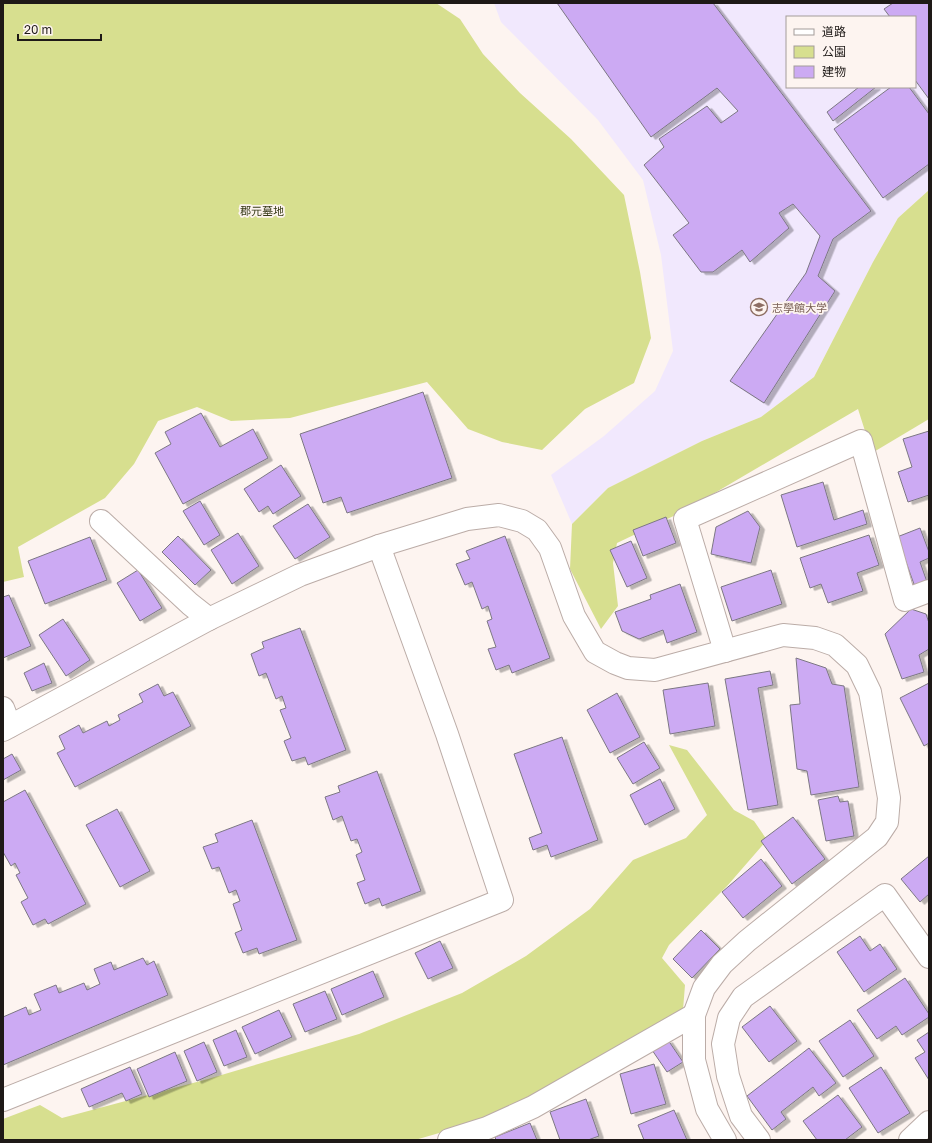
<svg xmlns="http://www.w3.org/2000/svg" width="932" height="1143" viewBox="0 0 932 1143" font-family="'Golos Text','Noto Sans JP',sans-serif">
  <style>
    .education { fill: #f1e8fd; fill-rule: evenodd }
    .green { fill: #d7df8f }
    .building { fill: #ccaaf3; stroke: #7c7783; filter: url(#shadow) }
    .lines { fill: none; stroke-linecap: round; stroke-linejoin: round }
    .street-casing { stroke: #bbaca7; stroke-width: 24 }
    .street { stroke: #fff; stroke-width: 22 }
    .labels { text-anchor: middle; dominant-baseline: central; stroke-width: 3.5; stroke-linejoin: round; paint-order: stroke }
    .park-label { font-size: 11px; fill: #363916; stroke: #fdf4f0 }
    .education-label { font-size: 11px; fill: #785e54; stroke: #fdf4f0; text-anchor: start }
  </style>
  <defs>
    <filter id="shadow"><feDropShadow dx="4.5" dy="2.5" stdDeviation="0" flood-color="#0004"/></filter>
  </defs>
  <rect width="100%" height="100%" fill="#fdf4f0"/>
  <path class="education" d="M494,3h435v187l-31,28 -25,44 -59,115 -53,40 -59,24 -94,47 -36,36 -21,-49 53,-39 51,-45 18,-40 -12,-96 -18,-75 -45,-60 -97,-98zM787,17h128v70h-128z"/>
  <g class="green">
    <path d="M3,3h433l24,16 23,35 37,39 51,46 53,56 16,77 11,66 -17,45 -49,26 -43,41 -40,-8 -34,-13 -41,-47 -137,36 -59,3 -34,-14 -39,14 -24,43 -29,34 -87,49 6,30 -21,5z"/>
    <path d="M929,190v229l-57,34 -14,-44 -174,102 -67,32 -4,20 5,43 -17,23 -31,-60 2,-45 36,-36 94,-47 59,-24 53,-40 59,-115 25,-44z"/>
    <path d="M669,745l18,5 47,60 20,11 13,19 -39,45 -59,60 -7,13 23,27 -2,25 -149,88 -74,29 -45,13h-412v-21l37,-14 22,13 146,-39 151,-45 103,-41 64,-37 64,-47 43,-49 53,-22 21,-23z"/>
  </g>
  <g class="building">
    <path d="M557,3h156l158,208 -38,28 -15,37 17,15 -71,112 -34,-22 76,-108 14,-37 -27,-32 -14,9 10,15 -39,34 -8,-12 -29,22h-12l-28,-37 16,-12 -45,-58 20,-18 -5,-8 48,-33 14,17 17,-12 -21,-23 -66,49z"/>
    <path d="M893,3h36v96l-14,-19v-63h-25l-6,-8z"/>
    <path d="M859,87h17l-43,34 -6,-9z"/>
    <path d="M891,87h18l20,27v50l-46,34 -49,-69z"/>
    <path d="M423,392l29,86 -105,35 -6,-16 -18,6 -23,-69z"/>
    <path d="M201,413l19,34 33,-18 15,29 -85,46 -28,-51 16,-9 -6,-12z"/>
    <path d="M929,431v64l-21,7 -10,-30 14,-5 -9,-28z"/>
    <path d="M281,465l20,31 -28,18 -5,-8 -9,6 -15,-23z"/>
    <path d="M823,482l11,38 29,-10 4,14 -70,23 -16,-52z"/>
    <path d="M200,501l20,34 -16,10 -21,-34z"/>
    <path d="M308,504l22,33 -35,22 -22,-33z"/>
    <path d="M748,511l12,16 -9,36 -40,-9 5,-27z"/>
    <path d="M666,517l10,26 -33,13 -10,-26z"/>
    <path d="M920,528l9,24v6l-9,4 7,20 -12,5 -18,-50z"/>
    <path d="M238,533l21,33 -27,18 -21,-34z"/>
    <path d="M869,535l10,30 -22,8 6,18 -35,12 -7,-19 -11,4 -10,-30z"/>
    <path d="M178,536l33,34 -16,15 -33,-33z"/>
    <path d="M505,536l45,122 -38,15 -3,-8 -13,5 -8,-21 8,-2 -9,-26 5,-2 -4,-13 -6,3 -10,-27 -7,3 -9,-21 14,-5 -4,-8z"/>
    <path d="M90,537l17,43 -62,24 -17,-43z"/>
    <path d="M631,541l16,37 -20,9 -17,-37z"/>
    <path d="M138,570l24,38 -22,13 -23,-38z"/>
    <path d="M771,570l11,34 -50,17 -11,-34z"/>
    <path d="M680,584l17,48 -30,11 -4,-13 -24,9 -17,-8 -7,-19 36,-13 -1,-4z"/>
    <path d="M9,595l22,51 -28,12v-61z"/>
    <path d="M911,609l15,5 3,9v26l-10,6 5,17 -22,7 -17,-45z"/>
    <path d="M63,619l27,41 -24,16 -27,-41z"/>
    <path d="M300,628l46,122 -38,15 -3,-8 -13,4 -8,-20 7,-3 -11,-28 6,-2 -4,-12 -6,3 -10,-26 -7,3 -8,-22 13,-6 -2,-6z"/>
    <path d="M796,658l30,10 6,16 12,2 15,101 -48,8 -4,-24 -10,-2 -7,-64 10,-1z"/>
    <path d="M44,663l8,20 -20,8 -8,-18z"/>
    <path d="M770,671l3,14 -15,3 20,117 -30,5 -23,-131z"/>
    <path d="M708,683l7,43 -45,8 -7,-44z"/>
    <path d="M929,683v60l-5,3 -24,-48z"/>
    <path d="M158,684l6,12 9,-4 18,34 -116,61 -18,-34 8,-4 -6,-13 20,-11 4,8 24,-12 2,5 11,-6 -2,-5 25,-13 -4,-8z"/>
    <path d="M617,693l23,44 -30,16 -23,-43z"/>
    <path d="M562,737l36,103 -47,17 -4,-12 -14,5 -4,-12 13,-5 -28,-79z"/>
    <path d="M644,742l16,26 -27,16 -16,-26z"/>
    <path d="M12,754l9,16 -18,10v-21z"/>
    <path d="M377,771l44,120 -39,15 -3,-8 -14,6 -8,-21 8,-3 -9,-25 6,-3 -5,-13 -6,2 -9,-25 -9,4 -8,-23 15,-5 -2,-6z"/>
    <path d="M660,779l15,30 -30,16 -15,-30z"/>
    <path d="M25,790l61,114 -38,20 -3,-5 -12,6 -12,-23 7,-4 -12,-23 4,-2 -5,-10 -4,3 -8,-14v-50z"/>
    <path d="M838,796l2,6 8,-1 6,35 -28,5 -8,-41z"/>
    <path d="M117,809l33,62 -30,16 -34,-62z"/>
    <path d="M793,817l32,42 -33,25 -31,-43z"/>
    <path d="M252,820l45,120 -38,14 -2,-6 -14,5 -8,-20 7,-3 -9,-26 7,-3 -4,-11 -7,3 -10,-26 -7,2 -9,-22 15,-5 -3,-8z"/>
    <path d="M929,856v38l-9,8 -19,-23z"/>
    <path d="M761,859l21,27 -39,32 -21,-26z"/>
    <path d="M701,930l19,19 -28,29 -19,-19z"/>
    <path d="M860,936l10,15 10,-7 17,25 -33,23 -27,-40z"/>
    <path d="M440,941l13,27 -25,11 -13,-26z"/>
    <path d="M143,958l4,7 7,-4 14,34 -165,70v-48l23,-10 3,8 12,-5 -7,-16 22,-9 3,8 25,-10 3,7 13,-6 -6,-15 17,-7 3,8z"/>
    <path d="M373,971l11,26 -42,18 -11,-26z"/>
    <path d="M905,978l24,36v3l-27,18 -6,-9 -19,13 -20,-29z"/>
    <path d="M325,991l12,28 -32,13 -12,-28z"/>
    <path d="M770,1006l27,35 -28,21 -27,-35z"/>
    <path d="M279,1010l13,27 -37,17 -13,-27z"/>
    <path d="M850,1020l24,36 -31,21 -24,-36z"/>
    <path d="M236,1030l11,27 -23,9 -11,-26z"/>
    <path d="M929,1032v48l-14,-22 10,-6 -8,-12z"/>
    <path d="M668,1040l15,22 -16,10 -15,-22z"/>
    <path d="M204,1042l13,30 -20,9 -13,-30z"/>
    <path d="M809,1048l27,35 -17,13 -6,-9 -32,25 5,7 -14,11 -25,-34z"/>
    <path d="M175,1052l12,29 -38,16 -12,-28z"/>
    <path d="M654,1064l12,40 -35,10 -11,-40z"/>
    <path d="M130,1067l12,27 -16,7 -4,-8 -33,14 -8,-18z"/>
    <path d="M881,1067l29,46 -32,20 -29,-45z"/>
    <path d="M838,1095l24,32 -17,13h-28l-14,-19z"/>
    <path d="M586,1099l13,37 -11,4h-28l-10,-28z"/>
    <path d="M674,1110l13,30h-43l-6,-15z"/>
    <path d="M530,1123l7,17h-41l-1,-3z"/>
  </g>
  <g class="lines">
    <g class="street-casing">
      <g id="street">
        <path d="M101,521l89,83 19,15"/>
        <path d="M725,651l-40,-132 176,-78 44,159 24,-9"/>
        <path d="M3,708l7,18"/>
        <path d="M3,730l206,-111 91,-44 79,-29 88,-27 32,-4 23,6 15,9 13,18 24,68 21,36 20,11 13,5 27,2 128,-35 32,3 20,7 22,20 13,27 19,106 -2,24 -10,15 -130,104 -25,23 -18,24 -10,27v45l13,49 18,31"/>
        <path d="M3,1100l499,-200 -55,-166 -68,-188"/>
        <path d="M449,1140l38,-12 46,-21 161,-92"/>
        <path d="M759,1140l-18,-24 -13,-40 -5,-32 6,-26 14,-21 142,-102 44,62"/>
        <path d="M910,1140l19,-18"/>
      </g>
    </g>
    <use href="#street" class="street"/>
  </g>
  <defs>
    <g id="university-ring" transform="scale(0.9)"><circle r="9.5" fill="#fdf4f0" stroke="#8d6e63" stroke-width="1.5"/><path d="M0-5L7-2L0 1L-7-2ZM-4 1L0 2.5L4 1V4Q0 6-4 4Z" fill="#8d6e63"/></g>
  </defs>
  <g fill-rule="evenodd">
    <use href="#university-ring" x="759" y="307"/>
  </g>
  <g class="labels">
    <g class="park-label">
      <text x="262" y="210">郡元墓地</text>
    </g>
    <g class="education-label">
      <text x="772" y="307">志學館大学</text>
    </g>
  </g>
  <rect width="932" height="1143" fill="none" stroke="#1e1917" stroke-width="8"/>
  <rect x="786" y="16" width="130" height="72" fill="#fdf4f0" stroke="#a49c99"/>
  <rect x="794" y="29" width="20" height="6" fill="#ffffff" stroke="#a49c99"/>
  <text x="822" y="36" font-size="12" fill="#1e1917">道路</text>
  <rect x="794" y="46" width="20" height="12" fill="#d7df8f" stroke="#a49c99"/>
  <text x="822" y="56" font-size="12" fill="#1e1917">公園</text>
  <rect x="794" y="66" width="20" height="12" fill="#ccaaf3" stroke="#a49c99"/>
  <text x="822" y="76" font-size="12" fill="#1e1917">建物</text>
  <path d="M18 34v6h83v-6" fill="none" stroke="#1e1917" stroke-width="2"/>
  <text x="24" y="34" font-size="12" fill="#1e1917" stroke="#fdf4f0" stroke-width="3" paint-order="stroke">20 m</text>
</svg>
